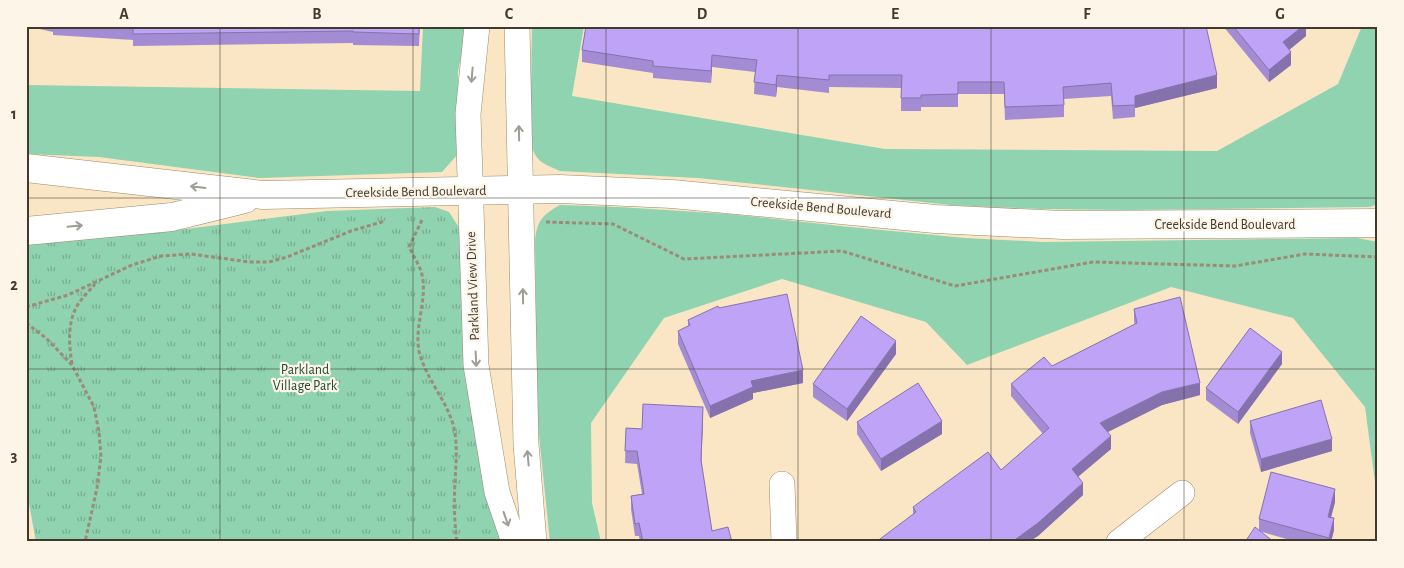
<svg xmlns="http://www.w3.org/2000/svg" width="1404" height="568" viewBox="0 0 1404 568" font-family="'Alegreya Sans',sans-serif">
  <style>
    .green { fill: #90d3b0 }
    .park { fill: url(#park-tufts) }
    .lines { fill: none; stroke-linecap: round; stroke-linejoin: round }
    .minor-casing { stroke: #9c8a6b; stroke-width: 26 }
    .tertiary-casing { stroke: #9c8a6b; stroke-width: 29 }
    .path { stroke: #9a8c76; stroke-width: 3; stroke-dasharray: 4 2.5; stroke-linecap: butt }
    .minor { stroke: #fff; stroke-width: 25 }
    .tertiary { stroke: #fff; stroke-width: 28 }
    .wall { fill: #a38cd4 }
    .shaded-wall { fill: #8572ac }
    .building { fill: #bea3f6; stroke: #8572ac }
    .oneway { stroke: #a09c96 }
    .grid { fill: none; stroke: #423a2d; stroke-width: 1; stroke-opacity: 0.55 }
    .labels { text-anchor: middle; dominant-baseline: central; stroke-width: 4.5; stroke-linejoin: round; paint-order: stroke }
    .street-label { font-size: 14px; fill: #423a2d; stroke: #fdf5e8 }
    .park-label { font-size: 14px; fill: #204b37; stroke: #fdf5e8 }
    .neatline { fill: none; stroke: #423a2d; stroke-width: 2 }
    .grid-label { font-size: 16px; text-anchor: middle; font-weight: bold; fill: #423a2d }
  </style>
  <defs>
    <pattern id="park-tufts" width="24" height="20" patternUnits="userSpaceOnUse" patternTransform="scale(1.25)"><rect width="24" height="20" fill="#90d3b0"/><path d="M3 7l-1-3M5 7V3M7 7l1-3M15 17l-1-3M17 17v-4M19 17l1-3" fill="none" stroke="#77ac90"/></pattern>
  </defs>
  <rect width="100%" height="100%" fill="#fae6c5"/>
  <g class="green">
    <path d="M423,26h45l-10,45v83l-16,18 -183,6 -160,-21 -73,-3v-69l394,6z"/>
    <path d="M532,26h52l-12,70 313,53 332,2 121,-67 24,-58h16v178l-8,3 -240,3 -91,-1 -88,-4 -253,-27 -138,-7c-18,-8 -24,-9 -30,-29z"/>
    <path d="M560,205l59,2 109,7 122,13 115,11 78,4 314,-4 21,4v300l-3,-60 -10,-75 -72,-89 -122,-31 -204,78 -41,-43 -144,-43 -118,39 -73,105 1,80 9,39h-51l-13,-126 -2,-175c2,-20 7,-26 25,-36z"/>
  </g>
  <path class="park" d="M435,207l14,5 11,17 42,313h-466l-10,-55v-247l65,-3 95,-8 141,-18z"/>
  <g class="lines">
    <g class="minor-casing">
      <g id="minor">
        <path d="M477,26l-9,88 8,251 21,127 17,50"/>
        <path d="M517,26l9,418 8,98"/>
        <path d="M782,484l2,58"/>
        <path d="M1119,542l63,-49"/>
      </g>
    </g>
    <g class="tertiary-casing">
      <g id="tertiary">
        <path d="M26,168l237,27 297,-6 112,5 263,25 128,6 315,-2"/>
        <path d="M26,231l146,-14 73,-18"/>
      </g>
    </g>
    <g class="path">
      <path d="M1378,120v2"/>
      <path d="M422,220l-13,27c4,8 9,16 12,24 8,26 -7,53 -2,80 6,26 26,47 34,73 5,18 3,38 2,57 -1,21 -1,40 2,61"/>
      <path d="M546,222l67,2 71,35 158,-8 113,35 138,-24 142,4 70,-12 73,3"/>
      <path d="M26,307l42,-12 64,-30 29,-9 30,-2 58,8h20l18,-5 64,-26 34,-10"/>
      <path d="M26,323l20,15 26,27 22,42 5,25 2,24 -4,32 -12,54"/>
      <path d="M72,364c-3,-20 -5,-40 5,-58 5,-8 12,-15 18,-22"/>
    </g>
    <use href="#minor" class="minor"/>
    <use href="#tertiary" class="tertiary"/>
  </g>
  <g class="wall">
    <path d="M26,26h394l-1,20 -66,-1v-2l-220,3v-6l-80,-5v-3z"/>
    <path d="M586,26l631,62 -82,20v9l-22,2 -2,-23 -47,3v18l-59,3 -1,-26h-46v13h-37v4h-20v-23l-72,-1v6l-52,-6 -1,10 -22,-3 1,-22 -43,-5 -1,16 -58,-5v-5l-71,-11v-12z"/>
    <path d="M1223,26h83v10l-17,14 2,15 -22,17z"/>
    <path d="M719,308l84,75 -50,10v6l-43,19 -32,-74v-13l10,-5v-6z"/>
    <path d="M1134,309l66,86 -38,10 -55,27 4,17 -33,27 5,19 -45,41 -125,-22v-7l88,-37 42,-36 -32,-38v-12l41,-18 83,-41 -1,-4z"/>
    <path d="M896,354l-49,67 -34,-24v-13z"/>
    <path d="M1282,364l-44,60 -32,-24v-12z"/>
    <path d="M703,419l-2,43 11,69 20,11h-92l-1,-6h-4l-4,-27v-13l11,-2 -5,-30 -12,-1 1,-35 16,1z"/>
    <path d="M1250,421l82,30 -71,21 -11,-39z"/>
    <path d="M857,422l85,12 -61,37 -24,-37z"/>
    <path d="M1335,502l-4,15 3,13 -3,12h-34l-35,-10 -3,-2v-11z"/>
  </g>
  <g class="shaded-wall">
    <path d="M1303,26h3v10l-23,19v-13z"/>
    <path d="M1291,52v13l-22,17v-12z"/>
    <path d="M712,55v12l-1,16v-12z"/>
    <path d="M777,75v12l-1,10v-12z"/>
    <path d="M1217,75v13l-82,20v-12z"/>
    <path d="M896,341v13l-49,67v-12z"/>
    <path d="M1282,352v12l-44,60v-12z"/>
    <path d="M803,370v13l-50,10v6l-43,19v-12l41,-25z"/>
    <path d="M1200,383v12l-38,10 -62,31v-13l62,-31z"/>
    <path d="M703,407v12l-2,53v-12z"/>
    <path d="M942,421v13l-61,37v-12z"/>
    <path d="M1111,436v13l-39,33v-13z"/>
    <path d="M1332,439v12l-71,21v-13z"/>
    <path d="M1083,483v12l-45,41 -9,6h-17z"/>
    <path d="M1335,489v13l-7,27v-12z"/>
    <path d="M1334,518v12l-3,12h-2v-4z"/>
  </g>
  <g class="building">
    <path d="M106,26h313v8l-66,-2v-1l-220,3v-6z"/>
    <path d="M586,26h620l11,49 -82,21v9l-22,1 -2,-23 -48,4 1,18 -59,2 -1,-25h-46v12l-37,1v3h-20l1,-23h-73v5l-52,-5 -1,10 -22,-3 3,-22 -45,-5 -1,16 -58,-5v-5l-71,-11z"/>
    <path d="M1233,26h70l-20,16 8,10 -22,18z"/>
    <path d="M787,294l16,76 -52,11 2,6 -43,19 -32,-75 12,-6 -2,-5 30,-14 1,2z"/>
    <path d="M1180,297l20,86 -38,9 -62,31 11,13 -39,33 11,14 -45,40 -26,19h-136l40,-30 -3,-5 75,-55 13,18 48,-42 -38,-44 33,-27 8,9 85,-43 -3,-14z"/>
    <path d="M861,316l35,25 -49,68 -34,-25z"/>
    <path d="M1250,328l32,24 -44,60 -32,-24z"/>
    <path d="M918,383l24,38 -61,38 -24,-37z"/>
    <path d="M1321,400l11,39 -71,20 -11,-38z"/>
    <path d="M643,404l60,3 -2,53 11,71 16,-4 4,15h-89l-4,-19 -4,1 -4,-28 13,-2 -7,-43h-12l1,-23 16,1z"/>
    <path d="M1271,472l64,17 -7,28 6,1 -5,20 -70,-19z"/>
    <path d="M1255,527l19,15h-29z"/>
  </g>
  <defs><path id="oneway-shaft" d="M-6 0H5M1.5-3L5.5 0L1.5 3" fill="none" stroke-width="1.6" stroke-linecap="round" stroke-linejoin="round" transform="scale(1.25)"/></defs>
  <g class="oneway">
    <use href="#oneway-shaft" transform="translate(472 75) rotate(95)"/>
    <use href="#oneway-shaft" transform="translate(519 133) rotate(-91)"/>
    <use href="#oneway-shaft" transform="translate(198 187) rotate(-173)"/>
    <use href="#oneway-shaft" transform="translate(75 226) rotate(-6)"/>
    <use href="#oneway-shaft" transform="translate(523 296) rotate(-91)"/>
    <use href="#oneway-shaft" transform="translate(476 359) rotate(87)"/>
    <use href="#oneway-shaft" transform="translate(528 458) rotate(-95)"/>
    <use href="#oneway-shaft" transform="translate(506 519) rotate(71)"/>
  </g>
  <path class="grid" d="M220,26v516M413,26v516M606,26v516M798,26v516M991,26v516M1184,26v516M26,198h1352M26,369h1352"/>
  <g class="labels">
    <g class="street-label">
      <text transform="translate(416 192) rotate(-1)">Creekside Bend Boulevard</text>
      <text transform="translate(821 208) rotate(5)">Creekside Bend Boulevard</text>
      <text x="1225" y="225">Creekside Bend Boulevard</text>
      <text transform="translate(473 286) rotate(-92)">Parkland View Drive</text>
    </g>
    <g class="park-label">
      <text x="305" y="370">Parkland<tspan x="305" dy="16">Village Park</tspan></text>
    </g>
  </g>
  <rect width="1404" height="568" fill="none" stroke="#fdf5e8" stroke-width="55"/>
  <rect x="28" y="28" width="1348" height="512" class="neatline"/>
  <g class="grid-label">
    <text x="124" y="19">A</text>
    <text x="317" y="19">B</text>
    <text x="509" y="19">C</text>
    <text x="702" y="19">D</text>
    <text x="895" y="19">E</text>
    <text x="1087" y="19">F</text>
    <text x="1280" y="19">G</text>
    <text x="14" y="119">1</text>
    <text x="14" y="290">2</text>
    <text x="14" y="461">3</text>
  </g>
</svg>
